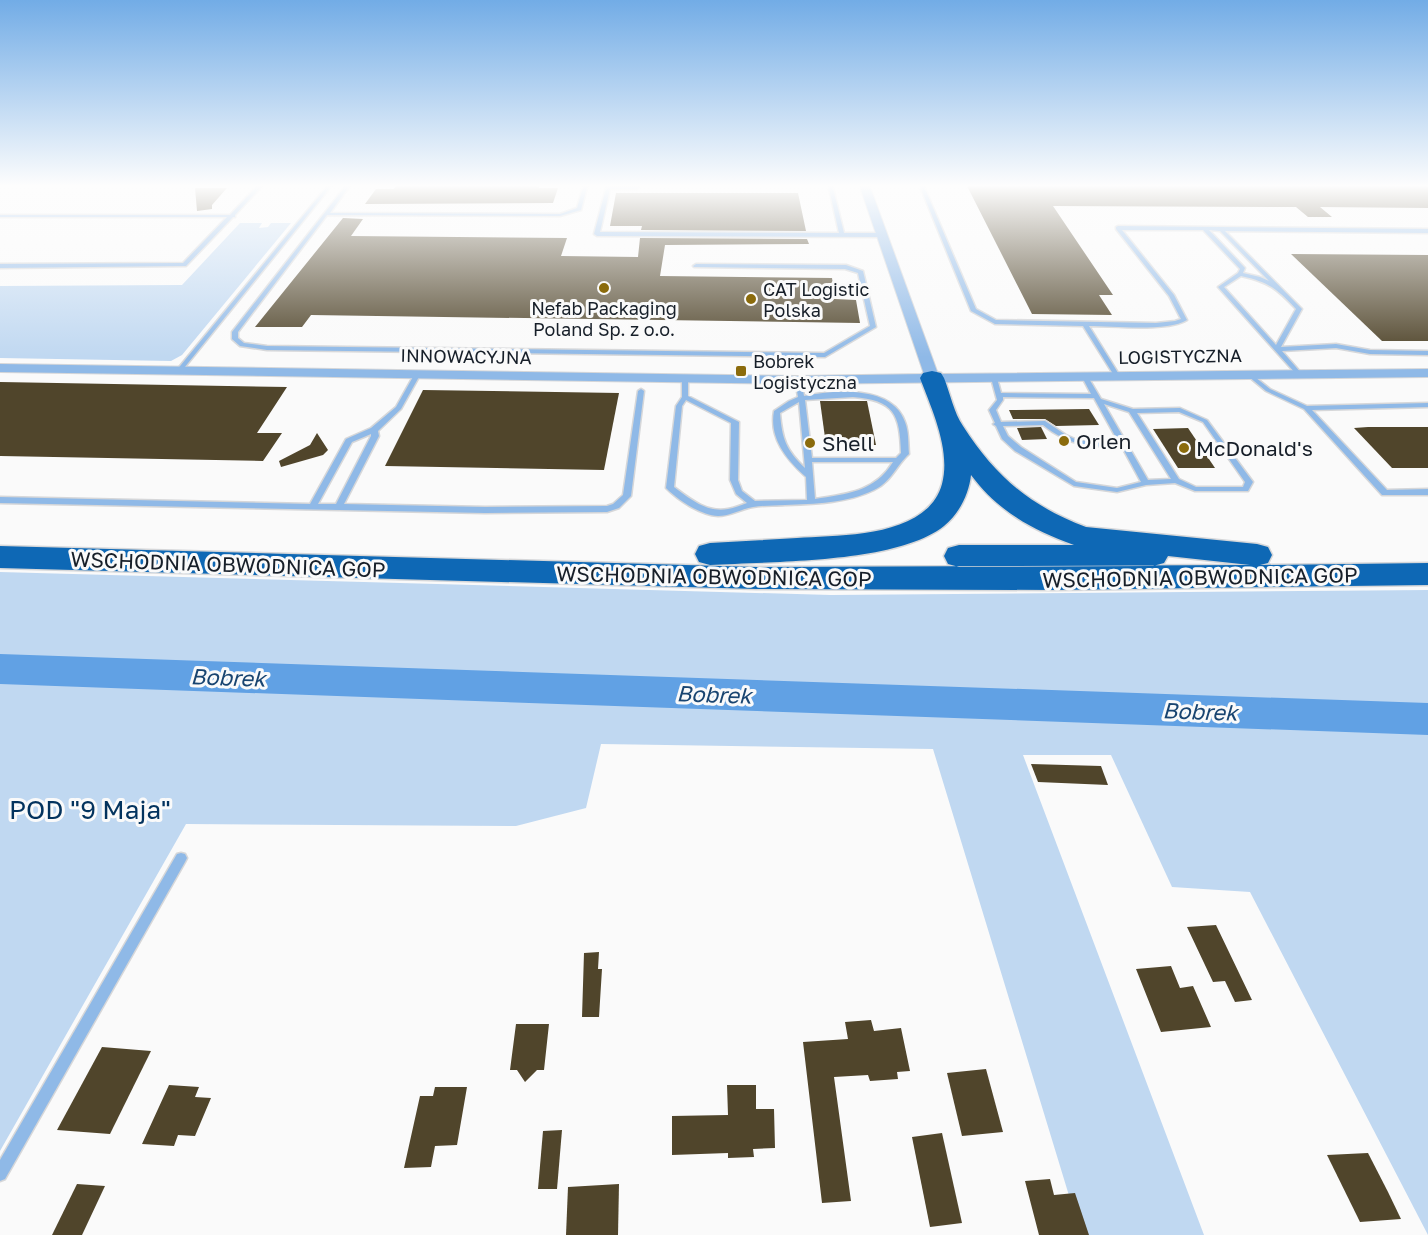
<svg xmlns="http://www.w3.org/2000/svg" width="1428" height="1235" viewBox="0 0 1428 1235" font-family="'Golos Text',sans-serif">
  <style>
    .green { fill: #c0d8f1 }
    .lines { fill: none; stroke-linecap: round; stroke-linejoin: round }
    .river { fill: #61a1e4; fill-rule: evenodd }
    .building { fill: #50452b }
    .lane-casing { stroke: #d6d7d9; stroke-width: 3 }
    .street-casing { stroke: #d6d7d9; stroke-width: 2 }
    .highway-casing { stroke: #d6d7d9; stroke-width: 3 }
    .lane { fill: #8fb9e7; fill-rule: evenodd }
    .street { fill: #8fb9e7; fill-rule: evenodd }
    .highway { fill: #0e68b5; fill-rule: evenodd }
    .poi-dot { fill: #8b6b0c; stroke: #fafafa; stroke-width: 2 }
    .labels { text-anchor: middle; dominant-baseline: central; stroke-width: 6; stroke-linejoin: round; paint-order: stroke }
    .far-poi-label { font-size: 18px; fill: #171f29; stroke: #fafafa; text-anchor: start }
    .far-street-label { font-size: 18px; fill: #171f29; stroke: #fafafa }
    .poi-label { font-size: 21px; fill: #171f29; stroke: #fafafa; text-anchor: start }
    .street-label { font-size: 21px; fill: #171f29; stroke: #fafafa }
    .water-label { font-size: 22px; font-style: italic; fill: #194571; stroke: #fafafa }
    .near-park-label { font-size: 26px; fill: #03335e; stroke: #fafafa }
  </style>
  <rect width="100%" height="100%" fill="#fafafa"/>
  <g class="green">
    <path d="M240,223h22l-3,5 9,-1 3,-4h20l-109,132 -11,6 -171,-3v-72l182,-1z"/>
    <path d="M0,572l831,23 597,-5v645l-178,-343 -78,-5 -61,-132h-88l181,480h-123l-148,-486 -332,-5 -15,64 -70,18 -330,-2 -186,327z"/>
  </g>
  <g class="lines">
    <path class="river" d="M0,654l1428,49v32l-1428,-51z"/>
  </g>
  <g class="building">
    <path d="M397,184h143l-1,4h19l-5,15 -188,1 11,-15h18z"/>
    <path d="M966,184h462v24l-108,-1 12,10h-24l-12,-10 -243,-1 60,89h-14l13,20 -80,-1z"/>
    <path d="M195,188h32l-15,17v4l-15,2z"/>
    <path d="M616,193h182l8,38 -165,-1 1,-4h-32z"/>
    <path d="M343,218l20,1 -12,17 216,2 -6,18 77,1 2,-19 167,1 2,5 -144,1 -5,31 172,2 3,21 21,1 4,23 -549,-8 -9,12h-47z"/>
    <path d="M1291,254l137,1v86h-46z"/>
    <path d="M0,382l287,5 -30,46h25l-19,28 -263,-5z"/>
    <path d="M423,390l196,3 -15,77 -219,-4z"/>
    <path d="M820,401h47l9,44h-50z"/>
    <path d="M1089,409l10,16 -43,1 -11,-7h-32l-4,-9z"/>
    <path d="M1041,427l6,12 -25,1 -5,-12z"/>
    <path d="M1368,427h60v41h-36l-38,-40z"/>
    <path d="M1188,428l27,40h-37l-25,-39z"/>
    <path d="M317,433l11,17 -5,5 -42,12 -2,-6 31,-16z"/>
    <path d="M1031,764l70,2 7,19 -70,-3z"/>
    <path d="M1216,925l36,75 -17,2 -10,-21 -12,1 -26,-55z"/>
    <path d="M599,952l-1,17h4l-3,48h-17l2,-64z"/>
    <path d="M1171,966l9,22 13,-2 18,41 -50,5 -25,-63z"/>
    <path d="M871,1020l3,11 27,-3 9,43 -13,1 1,7 -28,2 -2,-6 -34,2 17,124 -29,2 -19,-161 45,-3 -3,-17z"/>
    <path d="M516,1024h33l-5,46h-7l-12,12 -8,-12h-7z"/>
    <path d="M102,1047l49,4 -41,83 -53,-4z"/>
    <path d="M986,1069l17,63 -41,4 -15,-63z"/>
    <path d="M169,1085l30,2 -4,10 16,1 -16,38 -17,-1 -4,11 -32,-2z"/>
    <path d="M727,1085h29v24h18l1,39 -22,1 1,8 -26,1v-5l-56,2v-39l56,-1z"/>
    <path d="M435,1087h32l-10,58 -22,1 -4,21 -27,1 16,-72h13z"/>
    <path d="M562,1130l-5,59h-19l5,-58z"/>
    <path d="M942,1133l20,90 -32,4 -18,-90z"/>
    <path d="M1368,1153l20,39 13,27 -41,3 -33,-67z"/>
    <path d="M1050,1179l4,16 21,-2 14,42h-50l-14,-54z"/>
    <path d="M77,1184l28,2 -23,49h-30z"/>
    <path d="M619,1184l-1,51h-52l2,-48z"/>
  </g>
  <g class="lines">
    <g class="lane-casing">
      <g id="lane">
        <path d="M259,184h5l-29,31v2h-2l-47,49 -186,2v-4l183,-1 44,-46h-227v-2h230z"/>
        <path d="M329,184h4l-153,189h-4v-2z"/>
        <path d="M347,184h4l-21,29 230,1 17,-6 7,-24h4l-7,26 -21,6 -233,-1 -89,117v6l6,5 23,3 557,7 46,-27 -12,-53 -13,-4 -151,-2 -1,-1 3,-2 150,1 17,6 13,56 -51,30 -558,-7 -27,-4 -8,-7v-7z"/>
        <path d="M607,184h4v3h24l1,-3h4l-1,4 -2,1h-27l-10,43 239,1 -11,-49h4l12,49h38l3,2 -3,2 -285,-1 -3,-2z"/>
        <path d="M919,184h4l53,125 20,11 160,3 19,-2 6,-2 -12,-23 -53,-67v-2l2,-1 310,3v4l-203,-2 77,78 -21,38 55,-3 34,6 58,1v4l-58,-1 -34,-6 -54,3 20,23 -5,1 -79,-88 20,-14 2,-4 -37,-39h-81l52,65 13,25c-19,12 -74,6 -98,6l31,50 -5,1 -32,-51 -88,-2 -24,-13zM1209,230l11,1 49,50 -9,-4 -17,-4 2,-5zM1241,276c28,6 36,13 55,33l-20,36 -52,-58z"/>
        <path d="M417,373l3,2 -19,34 -23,22 1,5 -35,68 141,3 122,-1 6,-2 10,-9 15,-104 3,-2 3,2 -13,105 -12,12 -12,4 -122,1 -485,-10v-6l310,7 36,-65 25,-11 25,-21 18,-32zM371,434v2l-35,68h-18l34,-62z"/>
        <path d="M1250,373l20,16 37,17 121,-3v4l-116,3 75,80 41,-1v6h-46l-78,-86 -38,-18 -18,-15 -1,-1z"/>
        <path d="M1085,375l3,2 13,22 32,10 47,-1 27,12 46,62 -5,9h-53l-20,-8 -29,2 -29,7 -43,-6 -59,-35 -13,-12 -6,-13 -3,-2 2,-1 -6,-13 8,-10 -6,-22 1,-1 5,1 4,15 90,1 -9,-17zM1003,397l91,1 25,45 -28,-1 -16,-3 -9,-4 -21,-14 -44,1 -5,-12 7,-10zM1104,404l25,8 42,67 -23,1zM1179,412l24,10 42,60 -2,5h-47l-17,-8 -42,-66zM1043,425c26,21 47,22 79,22l19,35 -24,6 -41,-6 -55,-35 -13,-11 -5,-10z"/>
        <path d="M685,377l3,2v17l51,26 -1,58 4,11 13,10 52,-1 -1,-23c-20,-18 -37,-39 -32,-66l15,-10 9,-4 -3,-17 1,-1 2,-1 3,2 3,16c31,-6 88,-11 101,26 4,10 3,21 4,32 -13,12 -18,28 -35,36 -26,13 -60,14 -89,15 -10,1 -22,0 -32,2 -12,2 -23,9 -35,9 -18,-1 -40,-16 -52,-28l10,-82 6,-9v-18zM853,397c41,3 47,17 48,56l-5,5h-84l-7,-58zM686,400l45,23 -1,57 6,14 11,9c-6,2 -13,5 -19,6 -21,4 -38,-10 -54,-22l8,-81zM799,402l6,66c-19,-18 -23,-29 -25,-55zM812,462h81c-18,30 -47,32 -78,37z"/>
        <path d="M181,853l4,1 2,4 -2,4 -180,317 -5,2v-21l177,-306z"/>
      </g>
    </g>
    <g class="street-casing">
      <path id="street" d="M859,184h10l69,190 490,-5v8l-630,7 -798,-12v-8l798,12 126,-2z"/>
    </g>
    <g class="highway-casing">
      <path id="highway" d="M932,371l9,2 3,5c6,15 10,35 19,48 32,50 67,80 123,101l171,17 11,3 4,8 -4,8 -8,2 168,-2v22l-373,5 -298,-1 -757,-21v-22l757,21 493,-2 -82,-9 -4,7 -11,3 -194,1 -11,-3 -4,-8 4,-8 11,-3h115c-42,-15 -76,-34 -103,-70 -2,19 -12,39 -27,51 -48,38 -173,35 -234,39l-11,-3 -4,-8 4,-8 11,-3c29,-2 58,-3 87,-5 44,-3 130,0 145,-54 9,-34 -10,-74 -22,-106l3,-5z"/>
    </g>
    <use href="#lane" class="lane"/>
    <use href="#street" class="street"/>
    <use href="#highway" class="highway"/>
  </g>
  <linearGradient id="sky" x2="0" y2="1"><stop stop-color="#72ace6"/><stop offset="0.52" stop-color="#fdfdfd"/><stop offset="1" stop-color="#fdfdfd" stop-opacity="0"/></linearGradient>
  <rect width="1428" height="357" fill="url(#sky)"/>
  <g class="poi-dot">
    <circle cx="604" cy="288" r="6"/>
    <circle cx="751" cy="299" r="6"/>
    <rect x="735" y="365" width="12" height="12" rx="3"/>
    <circle cx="1064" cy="441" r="6"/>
    <circle cx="810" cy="443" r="6"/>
    <circle cx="1184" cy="448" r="6"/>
  </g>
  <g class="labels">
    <g class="far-poi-label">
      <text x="763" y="289">CAT Logistic<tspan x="763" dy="21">Polska</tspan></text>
      <text x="604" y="308" text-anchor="middle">Nefab Packaging<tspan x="604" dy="21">Poland Sp. z o.o.</tspan></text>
      <text x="753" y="361">Bobrek<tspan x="753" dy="21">Logistyczna</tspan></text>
    </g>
    <g class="far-street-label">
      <text transform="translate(466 356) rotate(1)">INNOWACYJNA</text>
      <text transform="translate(1180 356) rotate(-1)">LOGISTYCZNA</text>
    </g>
    <g class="poi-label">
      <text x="1076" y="441">Orlen</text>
      <text x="822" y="443">Shell</text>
      <text x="1196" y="448">McDonald's</text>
    </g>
    <g class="street-label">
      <text transform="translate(228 564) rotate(2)">WSCHODNIA OBWODNICA GOP</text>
      <text transform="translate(714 576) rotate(1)">WSCHODNIA OBWODNICA GOP</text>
      <text transform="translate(1200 577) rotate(-1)">WSCHODNIA OBWODNICA GOP</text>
    </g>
    <g class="water-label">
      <text transform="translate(228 677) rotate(2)">Bobrek</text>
      <text transform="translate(714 694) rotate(2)">Bobrek</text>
      <text transform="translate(1200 711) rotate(2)">Bobrek</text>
    </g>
    <g class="near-park-label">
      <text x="90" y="809">POD "9 Maja"</text>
    </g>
  </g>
</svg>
